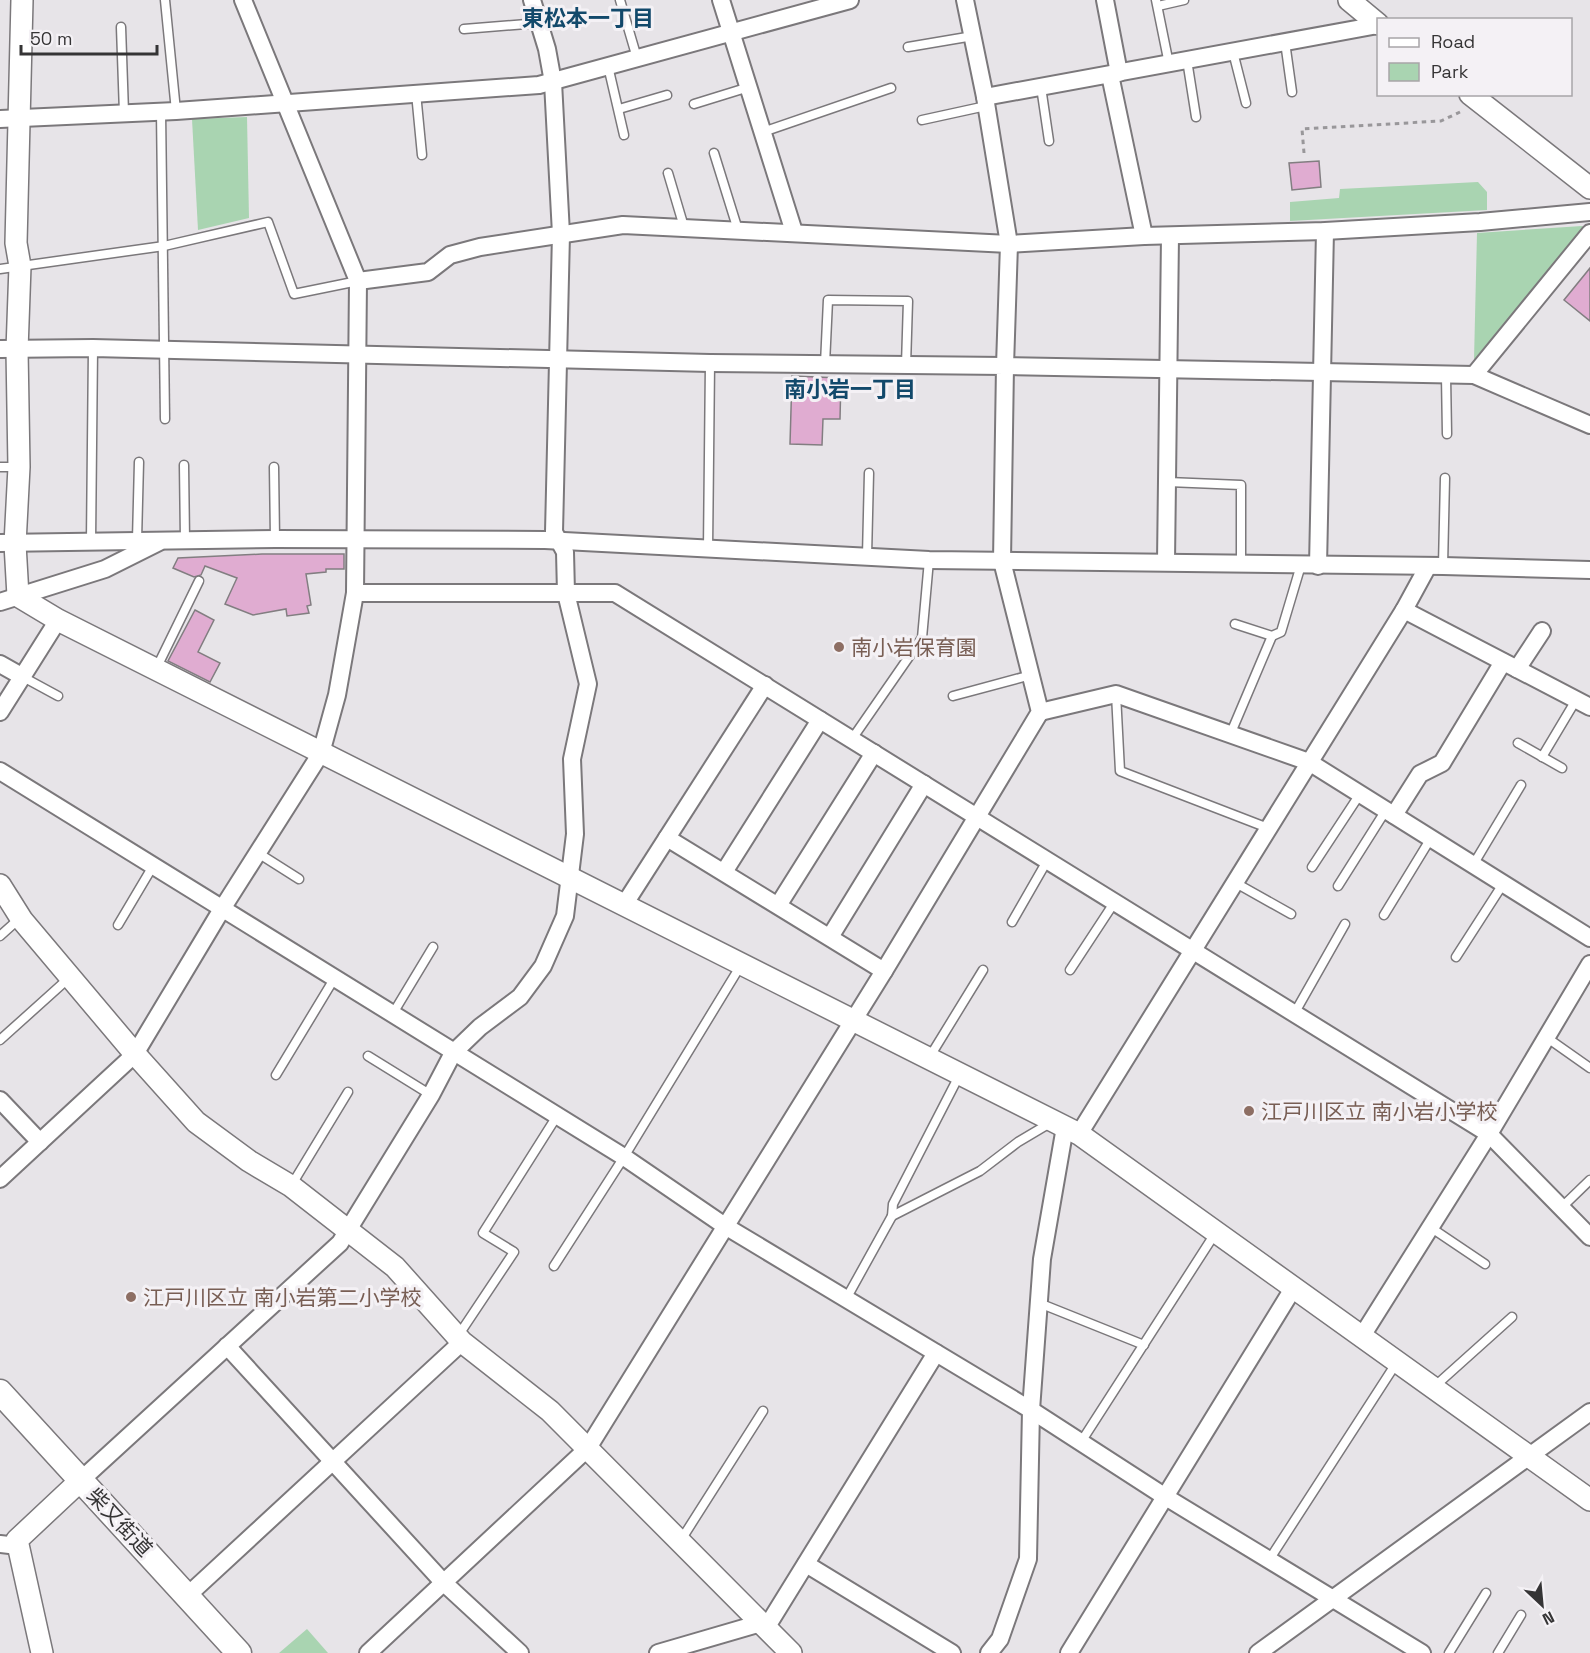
<svg xmlns="http://www.w3.org/2000/svg" width="1590" height="1653" viewBox="0 0 1590 1653" font-family="'Space Grotesk','Noto Sans JP',sans-serif">
  <style>
    .green { fill: #a9d4b1 }
    .building { fill: #e0acd1; stroke: #827e81; stroke-width: 1.5 }
    .lines { fill: none; stroke-linecap: round; stroke-linejoin: round }
    .service-casing { stroke: #7b787b; stroke-width: 11 }
    .minor-casing { stroke: #7b787b; stroke-width: 20 }
    .tertiary-casing { stroke: #7b787b; stroke-width: 24 }
    .secondary-casing { stroke: #7b787b; stroke-width: 27 }
    .path { stroke: #99979a; stroke-width: 3; stroke-dasharray: 4.5 4.5; stroke-linecap: butt }
    .service { stroke: #fff; stroke-width: 8 }
    .minor { stroke: #fff; stroke-width: 16 }
    .tertiary { stroke: #fff; stroke-width: 21 }
    .secondary { stroke: #fff; stroke-width: 24 }
    .education-dot { fill: #8d6e63; stroke: #f4f1f5; stroke-width: 2 }
    .labels { text-anchor: middle; dominant-baseline: central; stroke-width: 6; stroke-linejoin: round; paint-order: stroke }
    .education-label { font-size: 21px; fill: #785e54; stroke: #f4f1f5; text-anchor: start }
    .street-label { font-size: 21px; fill: #353435; stroke: #f4f1f5 }
    .neighbourhood-label { font-size: 22px; font-weight: bold; fill: #12496b; stroke: #f4f1f5 }
  </style>
  <rect width="100%" height="100%" fill="#e7e4e8"/>
  <g class="green">
    <path d="M247,117l2,101 -51,12 -6,-111z"/>
    <path d="M1478,182l9,10v18l-197,11v-19l49,-4 1,-9z"/>
    <path d="M1582,226l1,1 -109,133 3,-127z"/>
    <path d="M307,1629l21,24h-49z"/>
  </g>
  <g class="building">
    <path d="M1319,161l2,26 -29,3 -3,-27z"/>
    <path d="M1590,268v53l-26,-21z"/>
    <path d="M792,376l49,2 -1,41h-17l-1,26 -32,-1z"/>
    <path d="M262,554h82v15h-18v3l-20,2 5,31 -4,1 2,7 -22,3 -1,-7 -33,6 -28,-11 12,-26 -32,-12 -4,9 -7,2 -21,-9 5,-10z"/>
    <path d="M195,610l19,10 -16,32 22,11 -10,19 -42,-21z"/>
  </g>
  <g class="lines">
    <g class="service-casing">
      <g id="service">
        <path d="M165,0l11,111"/>
        <path d="M620,0l17,58"/>
        <path d="M1156,0l13,64"/>
        <path d="M1158,6l26,-6"/>
        <path d="M121,27l3,86"/>
        <path d="M464,29l75,-6"/>
        <path d="M1285,42l7,50"/>
        <path d="M908,47l65,-11"/>
        <path d="M1233,52l13,51"/>
        <path d="M1187,60l9,57"/>
        <path d="M608,66l16,69"/>
        <path d="M1041,87l8,54"/>
        <path d="M416,93l6,62"/>
        <path d="M694,104l55,-17"/>
        <path d="M619,109l48,-14"/>
        <path d="M161,112l4,307"/>
        <path d="M922,120l64,-14"/>
        <path d="M763,132l128,-44"/>
        <path d="M714,153l24,77"/>
        <path d="M668,173l16,54"/>
        <path d="M0,269l164,-23 104,-24 26,72 64,-13"/>
        <path d="M825,364l3,-64 80,1 -2,64"/>
        <path d="M1446,376l1,58"/>
        <path d="M184,465l1,75"/>
        <path d="M0,467h19"/>
        <path d="M274,467l1,72"/>
        <path d="M1168,482l73,3v79"/>
        <path d="M137,540l2,-78"/>
        <path d="M91,541l2,-193"/>
        <path d="M708,549l2,-186"/>
        <path d="M867,556l2,-83"/>
        <path d="M1443,566l2,-88"/>
        <path d="M1235,624l37,12 9,-4 20,-67"/>
        <path d="M156,669l43,-88"/>
        <path d="M23,677l35,19"/>
        <path d="M1116,694l4,77 148,57"/>
        <path d="M953,696l78,-21"/>
        <path d="M1230,735l42,-99"/>
        <path d="M852,739l70,-101 7,-78"/>
        <path d="M1518,743l44,25"/>
        <path d="M1542,757l34,-57"/>
        <path d="M258,853l41,26"/>
        <path d="M1473,865l48,-80"/>
        <path d="M1312,867l48,-73"/>
        <path d="M1234,882l57,32"/>
        <path d="M1338,886l48,-76"/>
        <path d="M1384,915l47,-77"/>
        <path d="M1012,922l35,-61"/>
        <path d="M118,925l35,-59"/>
        <path d="M0,936l20,-18"/>
        <path d="M1456,957l47,-73"/>
        <path d="M1070,970l44,-67"/>
        <path d="M1294,1014l51,-90"/>
        <path d="M392,1015l41,-68"/>
        <path d="M1546,1037l44,31"/>
        <path d="M0,1040l70,-63"/>
        <path d="M368,1056l63,39"/>
        <path d="M929,1058l54,-88"/>
        <path d="M276,1075l58,-96"/>
        <path d="M291,1186l57,-94"/>
        <path d="M1561,1208l29,-28"/>
        <path d="M892,1216l1,-12 67,-130"/>
        <path d="M1430,1227l55,37"/>
        <path d="M554,1266l70,-109 117,-192"/>
        <path d="M846,1299l46,-83 88,-45 38,-29 32,-19"/>
        <path d="M1039,1303l105,42"/>
        <path d="M458,1336l56,-84 -31,-19 74,-117"/>
        <path d="M1434,1387l78,-70"/>
        <path d="M1081,1442l135,-210"/>
        <path d="M681,1540l82,-129"/>
        <path d="M1269,1560l128,-198"/>
        <path d="M1449,1653l37,-60"/>
        <path d="M1498,1653l23,-38"/>
      </g>
    </g>
    <g class="minor-casing">
      <g id="minor">
        <path d="M721,0l73,232"/>
        <path d="M965,0l20,97 24,147 -4,122 469,9 116,50"/>
        <path d="M1105,0l14,73"/>
        <path d="M1110,75l34,161"/>
        <path d="M985,97l393,-72"/>
        <path d="M0,119l176,-8 363,-26 311,-85"/>
        <path d="M358,281l70,-9 22,-17 30,-8 143,-22 386,19 135,-8 181,-5 155,-9 110,-10"/>
        <path d="M0,349l93,-1 617,15 295,3 -3,195 38,151 -156,259 -296,477 -220,205"/>
        <path d="M1474,375l116,-142"/>
        <path d="M0,543l275,-4 270,1 384,20 514,6 147,4"/>
        <path d="M1166,562l4,-326"/>
        <path d="M1318,566l7,-335"/>
        <path d="M355,593h260l874,541 101,103"/>
        <path d="M0,602l105,-33 54,-27"/>
        <path d="M1404,610l186,97"/>
        <path d="M0,664l23,13"/>
        <path d="M1517,669l25,-38"/>
        <path d="M0,712l58,-92"/>
        <path d="M1040,712l76,-18 193,68 281,176"/>
        <path d="M0,771l624,386 101,69 306,184 133,86 258,157"/>
        <path d="M1394,815l26,-41 22,-11 61,-101"/>
        <path d="M667,838l217,133"/>
        <path d="M724,872l96,-152"/>
        <path d="M779,904l95,-151"/>
        <path d="M624,905l141,-220"/>
        <path d="M830,937l94,-153"/>
        <path d="M0,1100l40,42"/>
        <path d="M1079,1134l325,-524 24,-44"/>
        <path d="M0,1179l135,-125 87,-145 99,-156 16,-58 18,-102 3,-312 -115,-281"/>
        <path d="M1362,1336l127,-202 101,-170"/>
        <path d="M227,1346l216,236 77,71"/>
        <path d="M81,1480l259,-237 91,-148 22,-42 27,-26 40,-30 23,-31 22,-50 10,-82 -3,-75 16,-75 -22,-91 -1,-41 -11,-20 7,-298 -8,-152 -6,-33 -15,-49"/>
        <path d="M0,1544l18,2"/>
        <path d="M806,1564l146,89"/>
        <path d="M187,1596l275,-254"/>
        <path d="M658,1653l113,-33 165,-267"/>
        <path d="M989,1653l11,-14 28,-80 3,-149 11,-151 23,-132"/>
        <path d="M1069,1653l225,-366"/>
        <path d="M1258,1653l332,-241"/>
      </g>
    </g>
    <g class="tertiary-casing">
      <g id="tertiary">
        <path d="M22,0l-6,243 4,23 -3,84 2,117 -4,77 3,52 40,24 1021,514 511,366"/>
        <path d="M1349,0l29,24"/>
        <path d="M1470,94l120,94"/>
        <path d="M0,885l22,35 113,134 61,68 53,39 42,25 104,81 67,75 88,69 241,242"/>
        <path d="M42,1653l-25,-113 64,-60"/>
      </g>
    </g>
    <g class="secondary-casing">
      <path id="secondary" d="M0,1392l239,261"/>
    </g>
    <path class="path" d="M1304,153l-2,-24 139,-8 19,-9"/>
    <use href="#service" class="service"/>
    <use href="#minor" class="minor"/>
    <use href="#tertiary" class="tertiary"/>
    <use href="#secondary" class="secondary"/>
  </g>
  <g class="education-dot">
    <circle cx="839" cy="647" r="6"/>
    <circle cx="1249" cy="1111" r="6"/>
    <circle cx="131" cy="1297" r="6"/>
  </g>
  <g class="labels">
    <g class="education-label">
      <text x="851" y="647">南小岩保育園</text>
      <text x="1261" y="1111">江戸川区立 南小岩小学校</text>
      <text x="143" y="1297">江戸川区立 南小岩第二小学校</text>
    </g>
    <g class="street-label">
      <text transform="translate(120 1522) rotate(47)">柴又街道</text>
    </g>
    <g class="neighbourhood-label">
      <text x="588" y="18">東松本一丁目</text>
      <text x="850" y="389">南小岩一丁目</text>
    </g>
  </g>
  <rect x="1377" y="18" width="195" height="78" fill="#f4f1f5" stroke="#a8a5a8" stroke-width="1.5"/>
  <rect x="1389" y="38" width="30" height="9" fill="#ffffff" stroke="#a8a5a8" stroke-width="1.5"/>
  <text x="1431" y="48" font-size="18" fill="#353435">Road</text>
  <rect x="1389" y="63" width="30" height="18" fill="#a9d4b1" stroke="#a8a5a8" stroke-width="1.5"/>
  <text x="1431" y="78" font-size="18" fill="#353435">Park</text>
  <g transform="translate(1542 1605) rotate(154)" stroke="#f4f1f5" stroke-width="4.5" paint-order="stroke">
  <path d="M0-4.5L10 22L0 15L-10 22Z" fill="#353435"/>
  <text y="-9" font-size="16" font-weight="bold" text-anchor="middle" fill="#353435">N</text>
  </g>
  <path d="M21 45v9h136v-9" fill="none" stroke="#353435" stroke-width="3"/>
  <text x="30" y="45" font-size="18" fill="#353435" stroke="#f4f1f5" stroke-width="4.5" paint-order="stroke">50 m</text>
</svg>
